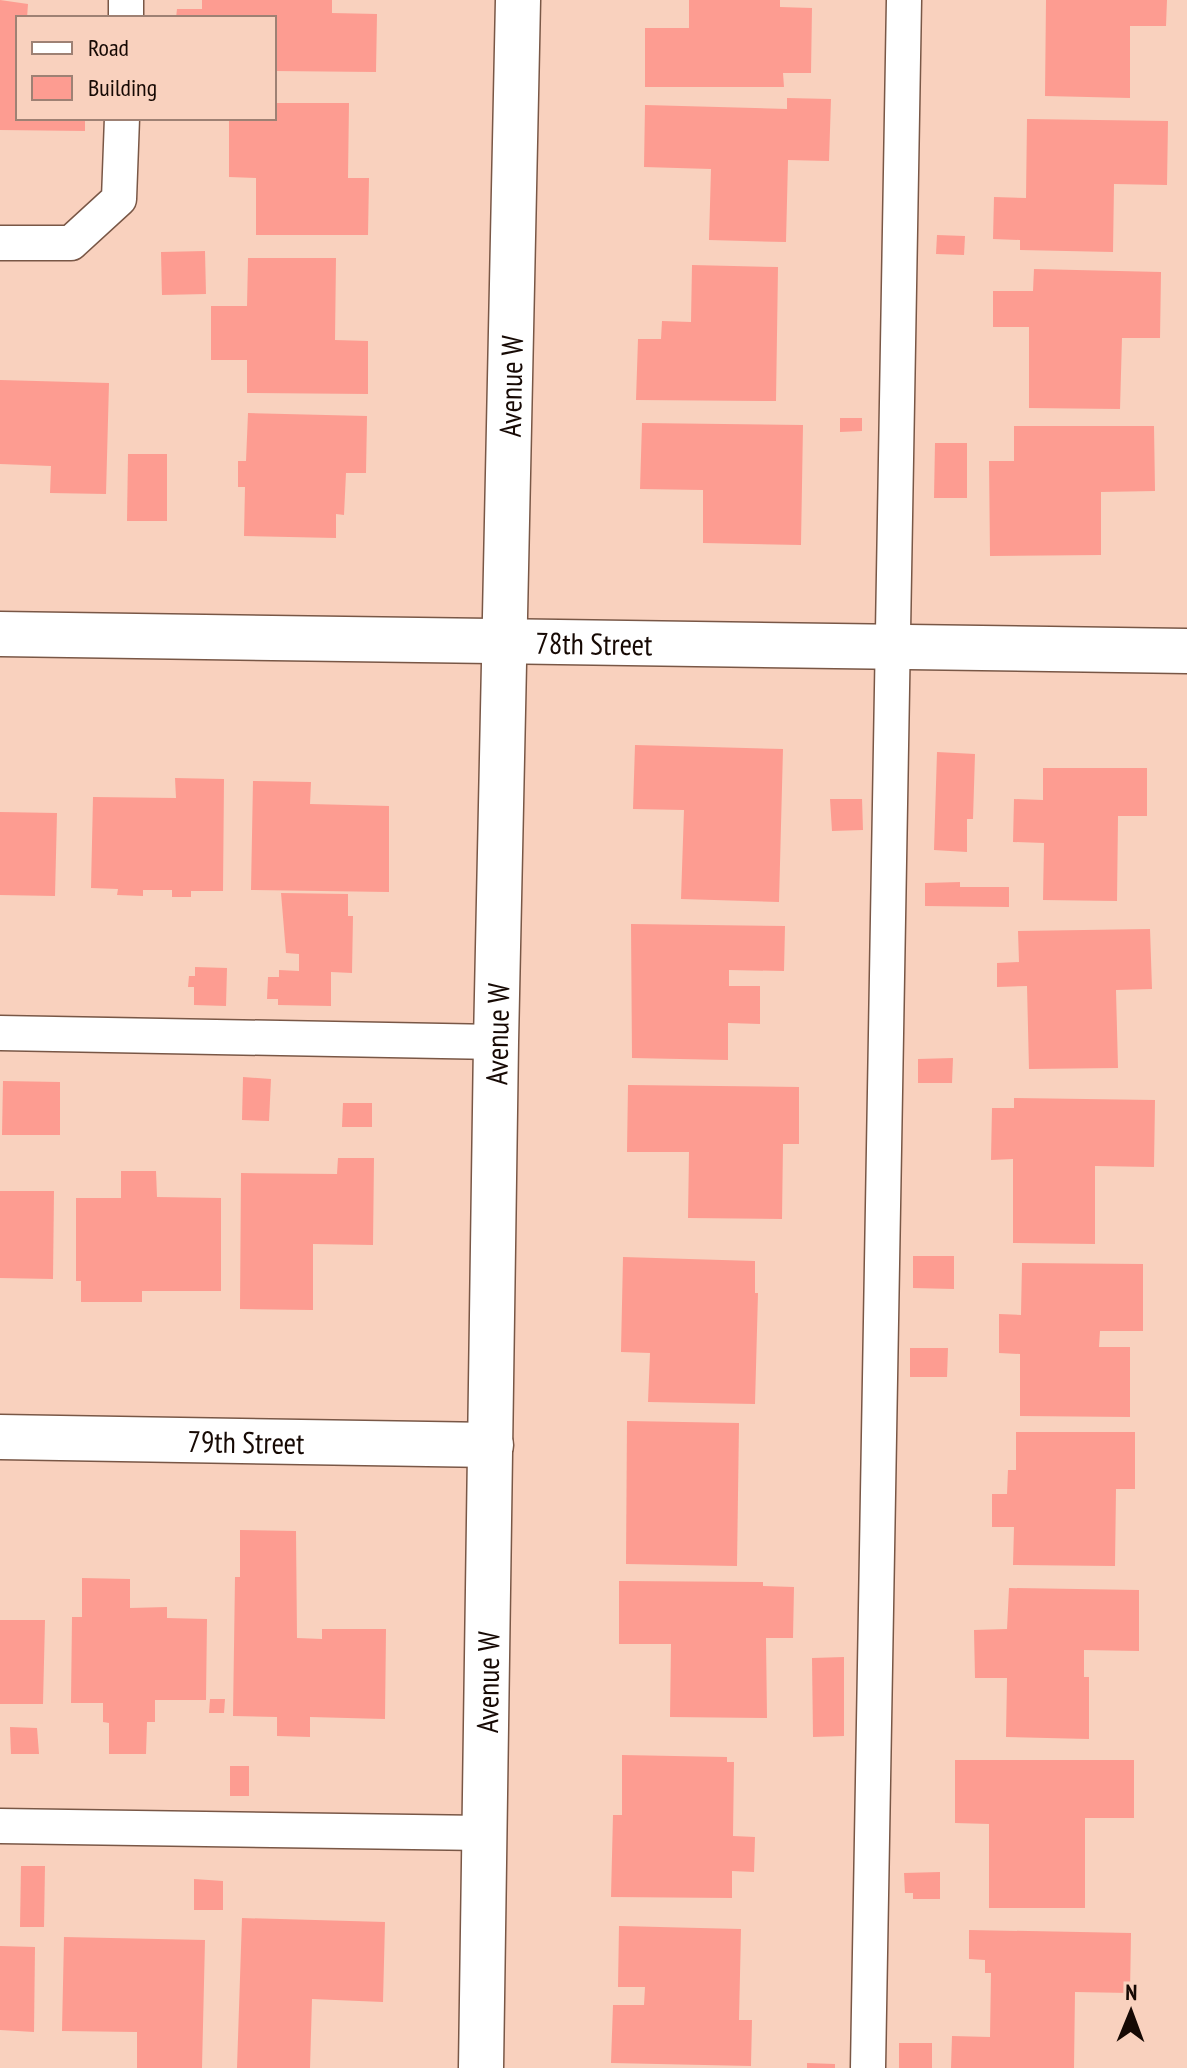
<svg xmlns="http://www.w3.org/2000/svg" width="1187" height="2068" viewBox="0 0 1187 2068" font-family="'PT Sans Narrow',sans-serif">
  <style>
    .building { fill: #fd9c91 }
    .lines { fill: none; stroke-linecap: round; stroke-linejoin: round }
    .service-casing { stroke: #795746; stroke-width: 37 }
    .minor-casing { stroke: #795746; stroke-width: 47 }
    .service { stroke: #fff; stroke-width: 34 }
    .minor { stroke: #fff; stroke-width: 44 }
    .labels { text-anchor: middle; dominant-baseline: central; stroke-width: 6; stroke-linejoin: round; paint-order: stroke }
    .street-label { font-size: 30px; fill: #160904; stroke: #f9d1be }
  </style>
  <rect width="100%" height="100%" fill="#f9d1be"/>
  <g class="building">
    <path d="M0,0l28,4 -1,14h-9v100h67v13l-85,-1z"/>
    <path d="M202,0h130v13l45,1 -1,58 -102,-1v-53h-98l1,-9h25z"/>
    <path d="M689,0h91v7l32,1 -1,65h-28l1,14h-139v-59h44z"/>
    <path d="M1046,0h121l-1,26h-36v72l-85,-2z"/>
    <path d="M787,98l44,1 -2,62 -41,-1 -2,82 -77,-2 2,-71 -67,-2 1,-62 142,4z"/>
    <path d="M274,103h75l-1,75h21l-1,57h-112v-57l-27,-1v-59h45z"/>
    <path d="M1027,119l141,2 -1,64 -53,-1 -1,68 -93,-2v-10l-27,-1 1,-42 32,1z"/>
    <path d="M937,235l28,1 -1,19 -28,-1z"/>
    <path d="M205,251l1,43 -44,1 -1,-43z"/>
    <path d="M248,258h88l-1,82 33,1v53l-121,-1v-33h-36v-54h36z"/>
    <path d="M692,265l86,2 -2,134 -140,-1 2,-61h23l1,-18 29,1z"/>
    <path d="M1034,269l127,3 -1,66h-38l-2,71 -91,-1v-81h-36v-36h40z"/>
    <path d="M0,380l109,3 -3,111 -56,-1 1,-27 -51,-2z"/>
    <path d="M248,413l119,3 -1,57h-20l-2,42 -8,-1v24l-92,-2 1,-49h-7v-26h8z"/>
    <path d="M840,418h22v13l-22,1z"/>
    <path d="M642,423l161,2 -2,120 -98,-2v-53l-63,-1z"/>
    <path d="M1014,426h140l1,65 -54,1v63l-111,1 -1,-95h25z"/>
    <path d="M935,443h32v55h-33z"/>
    <path d="M128,454h39v67h-40z"/>
    <path d="M635,745l148,4 -4,153 -98,-3 3,-89 -51,-1z"/>
    <path d="M937,752l38,2 -2,65h-6v33l-33,-2z"/>
    <path d="M1043,768h104v48h-29l-1,85 -74,-1 1,-57 -31,-1 1,-43 29,1z"/>
    <path d="M175,778l49,1 -1,112h-32v6h-19v-7h-29v6l-26,-1 1,-6 -27,-1 2,-91 83,1z"/>
    <path d="M253,781l58,1 -1,22 79,2v86l-138,-2z"/>
    <path d="M830,799h32l1,31 -31,1z"/>
    <path d="M0,812l57,1 -2,83 -55,-1z"/>
    <path d="M960,882v5h49v20l-84,-1v-23z"/>
    <path d="M281,893l67,1v22h5l-1,57 -21,-1v34l-53,-1v-6h-11l1,-22h11v-7l20,1v-17l-13,-1z"/>
    <path d="M631,924l154,2 -1,45 -55,-1v16h31v38l-32,-1v37l-96,-2z"/>
    <path d="M1150,929l2,60 -36,1 2,78 -89,1 -2,-83 -30,1v-24l22,-1 -1,-31z"/>
    <path d="M195,967l32,1 -1,38 -32,-1v-18h-6l1,-11h6z"/>
    <path d="M953,1058l-1,25h-34v-24z"/>
    <path d="M243,1077l28,2 -2,42 -27,-1z"/>
    <path d="M3,1081l57,1v53h-58z"/>
    <path d="M628,1085l171,2v57h-16l-1,75 -94,-1 1,-66h-62z"/>
    <path d="M1014,1098l141,2 -1,67 -59,-1v78l-82,-1v-84l-22,1 1,-52h22z"/>
    <path d="M343,1103h29v24h-30z"/>
    <path d="M338,1158h36l-1,87 -60,-1v66l-73,-1 1,-136 96,1z"/>
    <path d="M121,1171h35l1,26 64,1v93h-79v11h-61v-21h-5v-83h45z"/>
    <path d="M0,1191h54l-1,88 -53,-1z"/>
    <path d="M913,1256h41v33l-41,-1z"/>
    <path d="M623,1257l132,4v32h3l-3,111 -107,-2 2,-49 -29,-1z"/>
    <path d="M1022,1263l121,1v67h-43l-1,16h31v70l-110,-1v-62l-21,-1v-39l22,1z"/>
    <path d="M910,1348h38l-1,29h-37z"/>
    <path d="M627,1421l112,2 -2,143 -111,-2z"/>
    <path d="M1016,1432h119v57h-19l-1,77 -102,-1 1,-38h-22v-33h15l1,-24h8z"/>
    <path d="M240,1530l56,1 1,107 25,1v-10h64l-1,90 -75,-2v20l-33,-1v-19l-44,-1 2,-139h5z"/>
    <path d="M82,1578l48,1v29l37,-1v11l40,1 -1,81h-51v22h-8l-1,32h-37v-31l-6,-1v-19h-32l1,-86h10z"/>
    <path d="M619,1581l144,1v4l31,1 -1,51h-27l1,80 -97,-1 1,-73h-52z"/>
    <path d="M1009,1588l130,2v61l-55,-1v27h5v62l-83,-2 1,-59h-32l-1,-48 33,-1z"/>
    <path d="M0,1620h45l-2,84h-43z"/>
    <path d="M844,1657v79l-31,1 -1,-79z"/>
    <path d="M210,1699h15l-1,14h-15z"/>
    <path d="M10,1727l27,1 2,26h-28z"/>
    <path d="M622,1755l105,2v5h7l-1,74 22,1 -1,35 -22,-1v27l-121,-1 2,-82h9z"/>
    <path d="M955,1760h179v58h-49v90h-96v-84l-34,-1z"/>
    <rect x="230" y="1766" width="19" height="30"/>
    <path d="M21,1866h24l-1,61h-24z"/>
    <path d="M940,1872v27h-27v-6h-8l-1,-20z"/>
    <path d="M194,1879l29,2v29h-29z"/>
    <path d="M242,1918l143,4 -2,80 -71,-3 -2,69h-73z"/>
    <path d="M619,1926l122,3 -2,91h13l-1,46 -140,-3 2,-58h31l1,-18h-27z"/>
    <path d="M969,1930l162,3 -1,60 -55,-1 -1,76h-123l1,-32 38,1 1,-64h-6v-13l-16,-1z"/>
    <path d="M64,1937l141,3 -3,128h-65v-36l-75,-1z"/>
    <path d="M0,1946l35,1 -1,85 -34,-2z"/>
    <rect x="899" y="2043" width="33" height="25"/>
    <path d="M807,2063l28,1v4h-28z"/>
  </g>
  <g class="lines">
    <g class="service-casing">
      <g id="service">
        <path d="M126,18v-18"/>
        <path d="M0,243h71l48,-44 3,-81"/>
        <path d="M0,1033l496,9"/>
        <path d="M0,1826l484,7"/>
        <path d="M868,2068l36,-2068"/>
      </g>
    </g>
    <g class="minor-casing">
      <g id="minor">
        <path id="s1" d="M0,634l1187,17"/>
        <path id="s2" d="M0,1437l491,8"/>
        <path id="s3" d="M481,2068l15,-1026 22,-1042"/>
      </g>
    </g>
    <use href="#service" class="service"/>
    <use href="#minor" class="minor"/>
  </g>
  <g class="labels">
    <g class="street-label">
      <text stroke="none"><textPath href="#s3" startOffset="1682">Avenue W</textPath></text>
      <text stroke="none"><textPath href="#s1" startOffset="594">78th Street</textPath></text>
      <text stroke="none"><textPath href="#s3" startOffset="1034">Avenue W</textPath></text>
      <text stroke="none"><textPath href="#s2" startOffset="246">79th Street</textPath></text>
      <text stroke="none"><textPath href="#s3" startOffset="386">Avenue W</textPath></text>
    </g>
  </g>
  <rect x="16" y="16" width="260" height="104" fill="#f9d1be" stroke="#9e8174" stroke-width="2"/>
  <rect x="32" y="42" width="40" height="12" fill="#ffffff" stroke="#9e8174" stroke-width="2"/>
  <text x="88" y="56" font-size="24" fill="#160904">Road</text>
  <rect x="32" y="76" width="40" height="24" fill="#fd9c91" stroke="#9e8174" stroke-width="2"/>
  <text x="88" y="96" font-size="24" fill="#160904">Building</text>
  <g transform="translate(1131 2012) rotate(1)" stroke="#f9d1be" stroke-width="6" paint-order="stroke">
  <path d="M0-6L14 30L0 20L-14 30Z" fill="#160904"/>
  <text y="-12" font-size="22" font-weight="bold" text-anchor="middle" fill="#160904">N</text>
  </g>
</svg>
